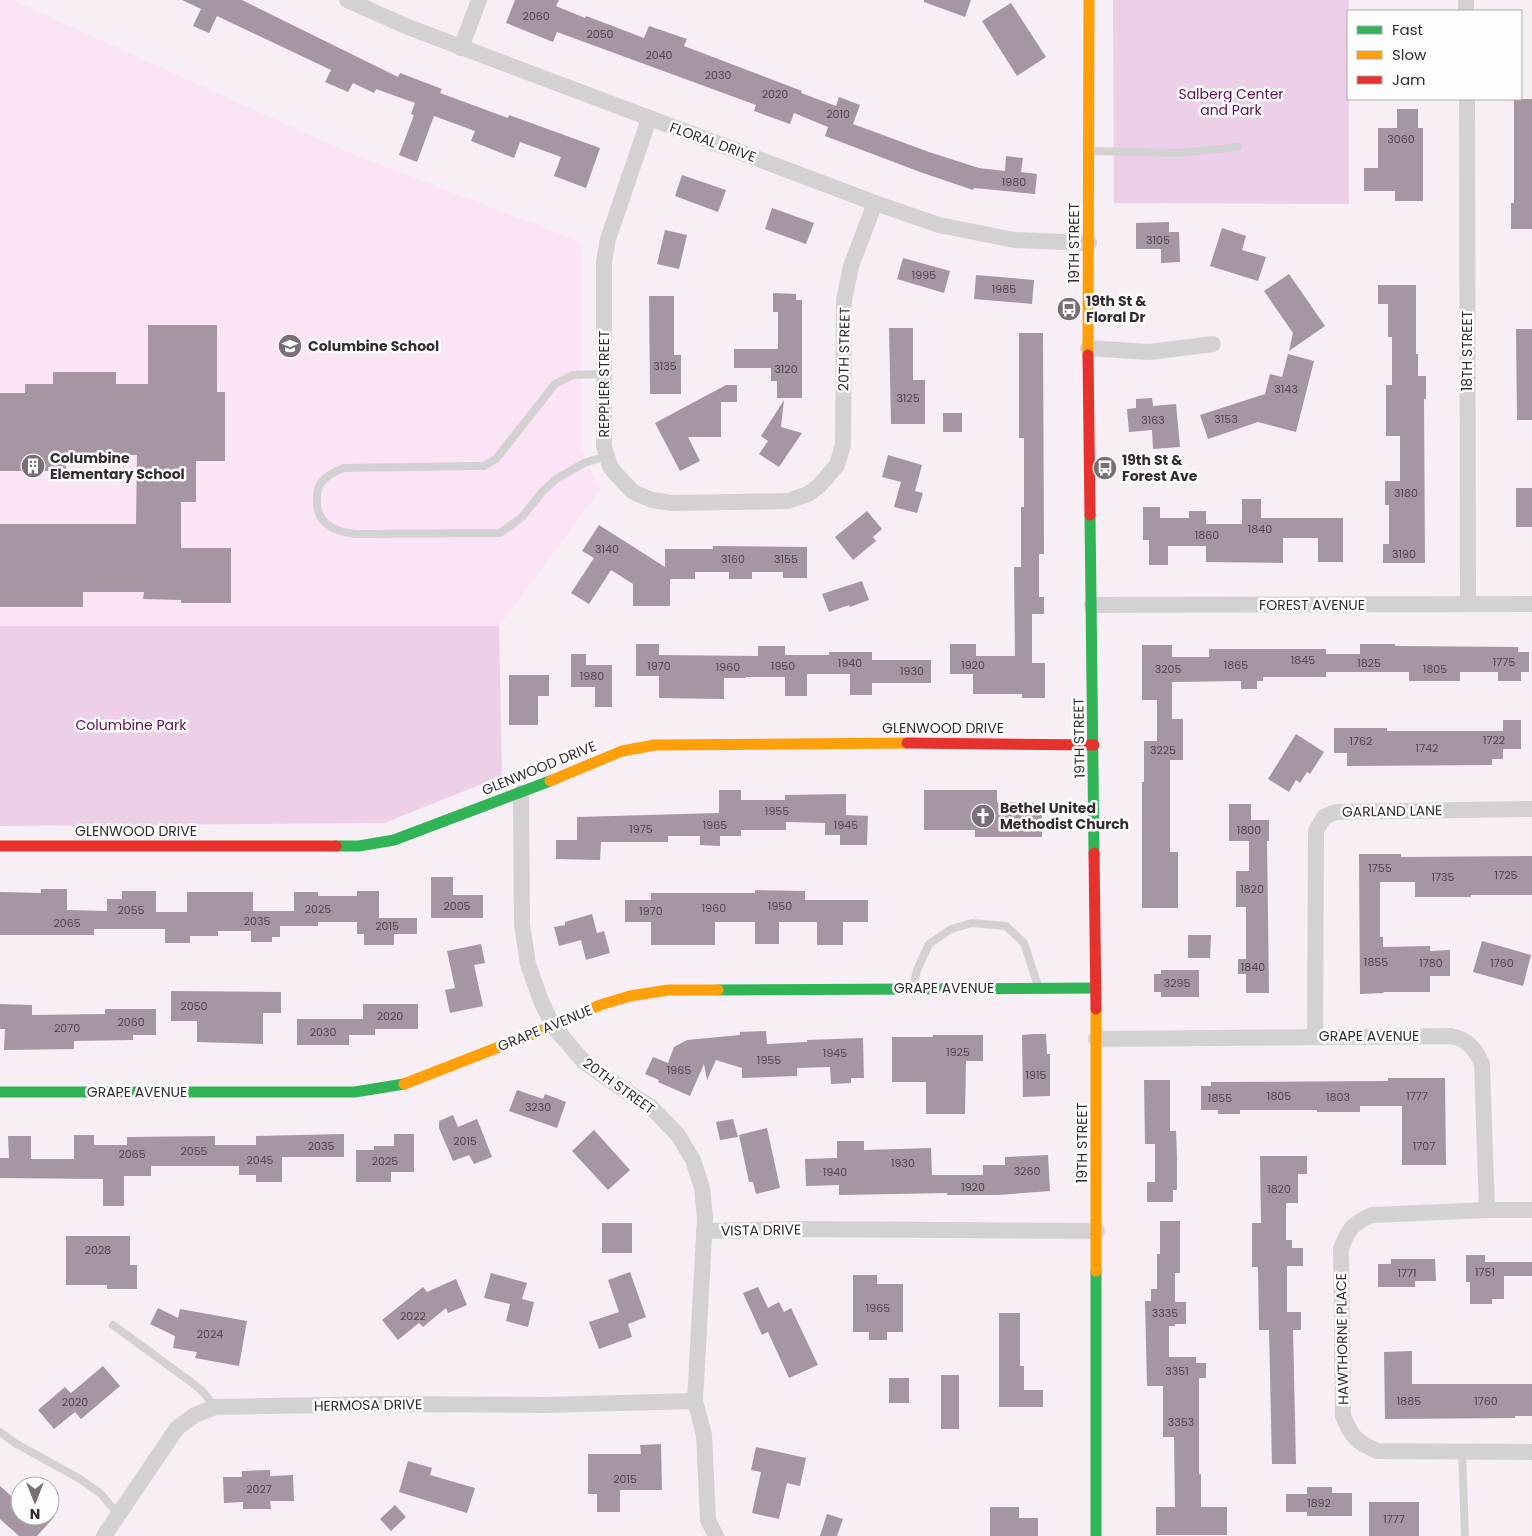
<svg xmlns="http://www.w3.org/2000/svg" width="1532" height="1536" viewBox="0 0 1532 1536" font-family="Poppins,sans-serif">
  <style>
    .built { fill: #fae4f5 }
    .green { fill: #edcfe7 }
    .building { fill: #a695a3 }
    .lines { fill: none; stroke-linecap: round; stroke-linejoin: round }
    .lane { stroke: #d4d1d3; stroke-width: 8 }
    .street { stroke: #d4d1d3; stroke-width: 16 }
    .fast { stroke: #30b455; stroke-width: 11 }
    .slow { stroke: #ff9f0a; stroke-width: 11 }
    .jam { stroke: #e5322d; stroke-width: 11 }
    .labels { text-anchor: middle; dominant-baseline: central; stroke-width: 5; stroke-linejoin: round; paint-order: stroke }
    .number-label { font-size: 11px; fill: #50464e }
    .park-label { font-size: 14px; fill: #620d58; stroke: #fdfdfd }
    .street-label { font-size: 14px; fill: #342b32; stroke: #fdfdfd }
    .poi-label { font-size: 14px; font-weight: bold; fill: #342b32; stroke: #fdfdfd; text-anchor: start }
  </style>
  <rect width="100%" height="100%" fill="#f8eef6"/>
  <path class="built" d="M0,0h12l335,152 234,90v207l19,41 -101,136h-499z"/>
  <g class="green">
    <path d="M1113,0h236v204l-235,-1z"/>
    <path d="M0,626h499l3,150 -118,47 -384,3z"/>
  </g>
  <g class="building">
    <path d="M182,0h60l156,77 2,-4 42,16 -2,4 68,25 1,-3 91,33 -14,40 -32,-12 7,-19 -41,-15 -6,16 -43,-17 4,-10 -41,-15 -17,46 -18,-7 15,-40 -3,-1 4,-11 -39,-14 -2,4 -21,-10 -5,9 -23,-10 6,-12 -114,-54 -8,17 -16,-7 8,-17z"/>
    <path d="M515,0h44l-3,6 29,12 1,-2 58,22 5,-12 38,13 -3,7 118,45 -1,2 35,13 3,-9 21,8 -7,19 76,28 50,16 26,3 1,-15 17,2 -2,14 16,2 -2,20 -61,-6 -1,2 -53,-18 -95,-36 3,-9 -34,-14 -4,11 -36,-13 2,-6 -199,-73 -4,10 -47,-19z"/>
    <path d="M924,0h47l-6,17 -41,-15z"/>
    <path d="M1011,3l35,54 -29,19 -35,-55z"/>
    <path d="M1514,99h18v130h-21v-26h3z"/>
    <path d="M1397,109h21v19h5v73h-28v-10h-31v-23h14v-40h19z"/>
    <path d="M682,175l44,15 -8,22 -43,-16z"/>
    <path d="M772,208l42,15 -8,21 -41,-15z"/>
    <path d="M1169,222v10h10l1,30 -19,1v-14h-25v-26z"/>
    <path d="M1222,228l24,8 -4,14 24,7 -8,24 -48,-15z"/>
    <path d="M665,230l22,5 -8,34 -22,-5z"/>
    <path d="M903,258l47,13 -6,22 -47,-14z"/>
    <path d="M1289,274l36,52 -36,25 4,-18 -29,-42z"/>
    <path d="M976,275l58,5 -2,24 -58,-5z"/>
    <path d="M1378,285h38v69h2v22h8v23h-2l1,164h-42v-19h6v-39h-4v-24h15v-45h-14v-51h6v-48h-4v-33h-10z"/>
    <path d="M773,293l23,1v6h6v98h-25v-17h-6v-13h-37v-19h44v-37h-5z"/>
    <path d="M649,296h25v59h7v39h-31z"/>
    <path d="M148,325h69v67h8v69h-29v41h-15v46h50v55h-50v-3l-38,-1 1,-7h-61v15h-83v-83h136l1,-69h-71v16h-66v-78h25v-9h28v-12h63v12h32z"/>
    <path d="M889,328h24v52h12v44h-34z"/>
    <path d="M1516,329h16v91h-15z"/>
    <path d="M1019,333h24l1,221h-5v43h5v17h-12v49h13v35h-23v-4h-49v-20h-23v-30h26v12h39l-1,-89h7v-60h3v-69h-5z"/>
    <path d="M1288,354l26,7 -18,71 -38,-10 -50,17 -8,-24 65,-21 5,-20 12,3z"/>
    <path d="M726,385h11v17h-16v35h-33l12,24 -20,10 -25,-48z"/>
    <path d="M1152,398l1,8 23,-2 4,43 -27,2 -1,-19 -23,2 -2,-23 9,-1v-9z"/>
    <path d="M784,400l-3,27 21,6 -23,34 -20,-13 9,-13 -7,-5z"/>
    <rect x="943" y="413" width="19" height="19"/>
    <path d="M888,455l34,10 -7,26 8,2 -6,20 -23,-6 7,-25 -19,-5z"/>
    <rect x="1516" y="488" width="16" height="39"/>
    <path d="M1242,499h19v19h82v44h-25v-24h-35v25l-77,-1v-16h-38v19h-19v-25h-6v-33h17v11h29v-7h17v13h36z"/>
    <path d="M867,511l15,18 -9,8 3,4 -23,19 -18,-23z"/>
    <path d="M599,525l66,42v-18h48v-3l94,1v31h-24v-6h-31v7h-23v-7h-34v7h-25v27h-37v-22l-22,-14 -22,34 -18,-11 23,-35 -12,-7z"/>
    <path d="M862,581l7,19 -19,7 -1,-2 -20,7 -7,-18z"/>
    <path d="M636,644h23v11l99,1v-10h27v9h44v-3h43v8h59v23h-59v12h-22v-21h-43v22h-22v-19h-39v1h-22v21l-65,-1v-22h-23z"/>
    <path d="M1360,644h35v2l123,1v5h11v20h-8v9h-23v-9h-38v9h-51v-9h-83v5h-63v4h-6v8h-16v-8l-69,1v37h11v41h-13v92h8v56h-36v-126h2v-41h13v-41h-15v-55h30v12h37v-8h117v5h34z"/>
    <path d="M571,654h15v11h26v42h-17v-20h-24z"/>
    <path d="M509,675h40v21h-11v29h-29z"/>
    <path d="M1503,720h18v29h-18v10h-11v6l-145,1v-13h-13v-25h53v3h116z"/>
    <path d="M1296,734l28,18 -14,22 -3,-2 -7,11 -4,-3 -7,12 -21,-13z"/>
    <path d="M719,790h22v10h44v-5l61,-1v21l22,1 -1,29h-27v-10h-15v-12l-39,-1v8h-45v6h-21v10l-20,-1v-9h-32v6h-67l-1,18 -44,-1v-19h21v-23l142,-4z"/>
    <path d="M924,790h73v12l45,1v34h-67v-7h-51z"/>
    <path d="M1229,804h22v16h18v21h-2l2,152h-23v-19h-8v-15h8v-52h-10v-36h13v-30h-20z"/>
    <path d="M1359,854h42v3l131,-1v39h-61v2h-56v-15h-35v55h3v10l47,-1v5l20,-1v26h-20v16h-47l1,1 -24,1z"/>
    <path d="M431,877h22v18h30v23h-52z"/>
    <path d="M41,889h26v21l40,1v-12h15v-8h34v21h31v-20h66v19h41v-19h24v4h39v-5h22v27h38v16h-23v11h-30v-11h-7v-12h-39v4h-38v11h-8v5h-21v-11h-33v5h-28v7h-25v-14h-71v6h-94v-43l41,1z"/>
    <path d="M755,890l50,1v9h63v22h-25v23h-26v-23h-38v22h-24v-22h-40v23h-64v-23h-26v-22h26v-7h104z"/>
    <path d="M592,914l5,19 7,-2 6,22 -24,7 -5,-20 -22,6 -5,-19 11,-2v-3z"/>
    <path d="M1188,935h23l-1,23h-22z"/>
    <path d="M1482,941l49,14 -8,31 -50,-14z"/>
    <path d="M481,944l4,19 -11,2 9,41 -33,7 -5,-23 10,-2 -8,-37z"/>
    <path d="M1161,970h38v27h-38v-5h-7v-18h7z"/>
    <path d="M171,991l110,1v21h-18v31l-66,-2v-21h-26z"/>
    <path d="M0,1004l32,1v10l73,-1v-5h51v26h-23v5l-59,1v8l-70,1 1,-21h-5z"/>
    <path d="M363,1004h55v25h-43v6h-26v10h-52v-26h66z"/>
    <path d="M766,1031l1,13 40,-2v-2l56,-2 1,40h-13v5l-20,1 -1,-17 -33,1v8l-55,2v-10l-26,-8 -9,20 -3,-16 -14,32 -32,-14 1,-2 -14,-6 8,-17 15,6 6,-16 13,-7 53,-5v-3z"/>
    <path d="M1034,1034h12l1,20h3v42l-27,1 -1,-62z"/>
    <path d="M933,1035h50v26h-17l-1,53h-39v-32h-34v-45h41z"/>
    <path d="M1388,1078h57l1,87h-44v-59h-42v6h-43v-2h-77v4h-22v-4h-17v-24h10v-4l177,-1z"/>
    <path d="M1144,1080h26v51h6l1,26v33h-4v12h-26v-20h8v-38h-10z"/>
    <path d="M517,1090l26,9 2,-5 21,8 -9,26 -48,-17z"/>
    <path d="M453,1115l5,12 19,-8 15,38 -18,7 -5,-9 -16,6 -14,-33v-7z"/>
    <path d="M733,1119l5,18 -18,3 -4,-18z"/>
    <path d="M767,1128l13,60 -24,6 -3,-12h-4l-10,-47z"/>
    <path d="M594,1130l36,40 -22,20 -36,-39z"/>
    <path d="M344,1134v23h-62v25h-26v-7h-17v-9h-88v10h-27v30h-21v-27l-103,-1v-20h9l-1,-22h23v23h43v-24h20v10h33v-8l88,-1v9h41v-9z"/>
    <path d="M394,1134h20v38h-23v10h-35v-32h18v-4h20z"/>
    <path d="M837,1141h27v9l67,-2 1,27h51v-10h22v-8l43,-2 2,36 -52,4h-51v-2l-108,2v-10l-33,1 -1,-27 32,-1z"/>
    <path d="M1260,1156h47v18h-9v29h-12v37h6v8h11v18h-16v46h14v18h-8l3,134h-24l-3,-134h-10l-1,-63h-6v-44h9z"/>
    <path d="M1160,1221h20v52h-5v29h11v22h-11v2h-6v31h27v6h10v15h-7v96h2v33h26v28h-71v-28h19l-1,-70h-11v-51h-16l-2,-85h6v-12h6v-35h3z"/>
    <rect x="602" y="1223" width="30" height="30"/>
    <path d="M66,1236h64v29h7v24h-30v-4h-41z"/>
    <path d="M1466,1255h19v7h47v14h-28v23h-12v5h-22v-22h-4z"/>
    <path d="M1391,1259h44l1,22h-21v6h-37v-23h13z"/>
    <path d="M630,1272l16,45 -18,7 4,13 -33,12 -10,-27 30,-10 -11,-32z"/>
    <path d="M491,1273l36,10 -5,16 12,3 -6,25 -22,-6 4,-17 -26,-6z"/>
    <path d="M853,1275h24v9h26v48h-16v8h-18v-8h-16z"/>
    <path d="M456,1279l11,26 -19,8 -2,-5 -23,19 -4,-4 -21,17 -16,-20 41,-33 4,5z"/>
    <path d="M758,1287l10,21 11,-6 5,10 7,-4 27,57 -29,13 -21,-46 -6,3 -19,-42z"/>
    <path d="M158,1308l20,10 2,-9 67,12 -8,45 -44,-8 2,-6 -24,-4 2,-12 -25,-12z"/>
    <path d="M999,1313h21v53h4v24h19v17h-44z"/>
    <path d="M1412,1351v33h120v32h-17v2l-130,1 -1,-67z"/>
    <path d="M103,1366l17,20 -39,33 -6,-7 -21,17 -16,-19 27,-23 6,6z"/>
    <rect x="941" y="1375" width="18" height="54"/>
    <rect x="889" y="1378" width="20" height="25"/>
    <path d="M661,1444l1,46h-42v22h-23v-18h-9v-40h53l-1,-9z"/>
    <path d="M756,1447l50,11 -6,28 -13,-3 -8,36 -27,-6 9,-41 -10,-2z"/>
    <path d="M408,1461l24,7 -2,7 45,13 -8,25 -68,-21z"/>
    <path d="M270,1470v6l23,-1 1,26h-24l1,8h-28v-7l-19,1 -1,-26h19v-6z"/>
    <path d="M0,1486l20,18v12h35l-18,20h-18l-19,-17z"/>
    <path d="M1307,1487h25v6h20v23h-45v-4h-21v-18h21z"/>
    <rect x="1369" y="1502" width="50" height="34"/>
    <path d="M395,1505l11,12 -15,14 -11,-12z"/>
    <path d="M990,1507h29v11h19v18h-48z"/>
    <path d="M827,1514l16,5 -6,17h-17z"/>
  </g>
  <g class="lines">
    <g class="lane">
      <path d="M1091,151l87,2 60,-6"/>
      <path d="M604,374l-31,1 -18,9 -59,75 -12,7h-9l-131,2c-8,3 -18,7 -23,15 -3,4 -4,10 -4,15 -2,25 17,34 39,36l144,-1 22,-16 20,-25 14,-13 28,-16 23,-7"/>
      <path d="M913,987l4,-17 12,-26 22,-15 21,-6 34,3 18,17 14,43"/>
      <path d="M113,1325l78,57 12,10 12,15"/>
      <path d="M0,1432l15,11 65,36 20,14 18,21"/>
      <path d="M1462,1452l3,84"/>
    </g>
    <g class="street">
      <path d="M347,0l61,27 467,176 64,22 75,15 75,3"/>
      <path d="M1466,0v11"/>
      <path d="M461,48l18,-48"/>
      <path d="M1467,99l1,505"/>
      <path d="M649,119l-41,120 -4,23v184l6,20 5,7 18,19 19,8 20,3 116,-2 20,-7 11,-8 18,-21 6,-20 1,-145 7,-34 24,-63"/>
      <path d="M1088,348l61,4 64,-8"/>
      <path d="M1092,605l440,-1"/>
      <path d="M521,793l1,132 6,39 13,37 12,25 31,36 40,28 27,17 27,28 15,25 9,28 3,30 -10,183 9,34 4,85 8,16"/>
      <path d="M1315,1036l1,-205 8,-14 12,-5 196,-3"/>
      <path d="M1096,1039l355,-3c17,4 24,12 31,28l5,146"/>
      <path d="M1532,1210h-45l-115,5c-19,8 -24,14 -31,34l2,167c9,21 12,25 34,35l155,1"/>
      <path d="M704,1231l92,-2 301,2"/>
      <path d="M104,1536l73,-108 18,-13 20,-8 168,-3 163,1 149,-4"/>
    </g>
    <g class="fast">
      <path d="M1090,515l4,338"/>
      <path d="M336,846h23l35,-6 156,-59"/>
      <path d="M718,990l378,-2"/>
      <path d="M0,1092h355l49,-8"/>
      <path d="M1096,1271v265"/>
    </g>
    <g class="slow">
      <path d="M1088,355l1,-355"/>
      <path d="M550,781l72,-30 33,-6 252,-2"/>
      <path d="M1096,1009v262"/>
      <path d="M404,1084l149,-58 47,-21 30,-9 38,-6h50"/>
    </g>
    <g class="jam">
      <path d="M1088,355l2,160"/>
      <path d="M907,743l187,2"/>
      <path d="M0,846h336"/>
      <path d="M1094,853l2,156"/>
    </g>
  </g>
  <defs>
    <g id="bus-disc" transform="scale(1.25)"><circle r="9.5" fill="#796f77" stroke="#fdfdfd"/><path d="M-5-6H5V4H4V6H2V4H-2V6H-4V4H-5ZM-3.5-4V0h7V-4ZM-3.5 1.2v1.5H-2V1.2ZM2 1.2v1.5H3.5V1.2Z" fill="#fff"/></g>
    <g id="school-disc" transform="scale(1.25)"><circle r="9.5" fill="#796f77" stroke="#fdfdfd"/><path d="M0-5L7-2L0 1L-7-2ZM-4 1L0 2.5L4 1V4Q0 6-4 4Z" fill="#fff"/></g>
    <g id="building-disc" transform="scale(1.25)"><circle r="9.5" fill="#796f77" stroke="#fdfdfd"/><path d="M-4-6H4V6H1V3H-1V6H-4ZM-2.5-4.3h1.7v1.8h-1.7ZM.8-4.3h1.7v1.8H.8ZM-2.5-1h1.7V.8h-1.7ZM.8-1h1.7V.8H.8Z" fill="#fff"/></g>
    <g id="church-disc" transform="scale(1.25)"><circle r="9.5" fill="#796f77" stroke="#fdfdfd"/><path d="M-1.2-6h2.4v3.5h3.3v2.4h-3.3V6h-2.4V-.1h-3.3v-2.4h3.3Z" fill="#fff"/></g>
  </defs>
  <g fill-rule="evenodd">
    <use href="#bus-disc" x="1069" y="309"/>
    <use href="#school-disc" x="290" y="346"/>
    <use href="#building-disc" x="33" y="466"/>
    <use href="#bus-disc" x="1105" y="468"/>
    <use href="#church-disc" x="983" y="816"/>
  </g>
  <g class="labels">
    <g class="number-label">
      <text x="536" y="16">2060</text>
      <text x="600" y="34">2050</text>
      <text x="659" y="55">2040</text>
      <text x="718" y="75">2030</text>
      <text x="775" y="94">2020</text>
      <text x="838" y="114">2010</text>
      <text x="1401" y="139">3060</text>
      <text x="1014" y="182">1980</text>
      <text x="1158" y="240">3105</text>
      <text x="924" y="275">1995</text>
      <text x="1004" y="289">1985</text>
      <text x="665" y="366">3135</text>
      <text x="786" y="369">3120</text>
      <text x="1286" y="389">3143</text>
      <text x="908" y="398">3125</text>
      <text x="1226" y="419">3153</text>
      <text x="1153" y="420">3163</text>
      <text x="1406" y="493">3180</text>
      <text x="1260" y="529">1840</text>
      <text x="1207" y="535">1860</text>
      <text x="607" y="549">3140</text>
      <text x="1404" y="554">3190</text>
      <text x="733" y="559">3160</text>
      <text x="786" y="559">3155</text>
      <text x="1303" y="660">1845</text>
      <text x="1504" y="662">1775</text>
      <text x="850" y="663">1940</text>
      <text x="1369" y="663">1825</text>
      <text x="973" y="665">1920</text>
      <text x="1236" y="665">1865</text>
      <text x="659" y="666">1970</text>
      <text x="783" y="666">1950</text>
      <text x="728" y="667">1960</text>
      <text x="1168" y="669">3205</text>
      <text x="1435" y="669">1805</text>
      <text x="912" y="671">1930</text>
      <text x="592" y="676">1980</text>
      <text x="1494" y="740">1722</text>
      <text x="1361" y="741">1762</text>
      <text x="1427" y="748">1742</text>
      <text x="1163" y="750">3225</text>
      <text x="777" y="811">1955</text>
      <text x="715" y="825">1965</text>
      <text x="846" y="825">1945</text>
      <text x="641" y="829">1975</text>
      <text x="1249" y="830">1800</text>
      <text x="1380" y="868">1755</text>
      <text x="1506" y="875">1725</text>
      <text x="1443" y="877">1735</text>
      <text x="1252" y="889">1820</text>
      <text x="457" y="906">2005</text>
      <text x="780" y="906">1950</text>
      <text x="714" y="908">1960</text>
      <text x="318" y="909">2025</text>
      <text x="131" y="910">2055</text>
      <text x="651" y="911">1970</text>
      <text x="257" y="921">2035</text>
      <text x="67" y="923">2065</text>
      <text x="387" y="926">2015</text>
      <text x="1376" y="962">1855</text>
      <text x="1431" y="963">1780</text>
      <text x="1502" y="963">1760</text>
      <text x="1253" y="967">1840</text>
      <text x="1177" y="983">3295</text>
      <text x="194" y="1006">2050</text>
      <text x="390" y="1016">2020</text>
      <text x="131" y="1022">2060</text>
      <text x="67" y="1028">2070</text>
      <text x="323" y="1032">2030</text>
      <text x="958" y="1052">1925</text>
      <text x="835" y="1053">1945</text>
      <text x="769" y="1060">1955</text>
      <text x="679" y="1070">1965</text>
      <text x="1036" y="1075">1915</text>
      <text x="1279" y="1096">1805</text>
      <text x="1417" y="1096">1777</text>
      <text x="1338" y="1097">1803</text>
      <text x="1220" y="1098">1855</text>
      <text x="538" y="1107">3230</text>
      <text x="465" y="1141">2015</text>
      <text x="321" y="1146">2035</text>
      <text x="1424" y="1146">1707</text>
      <text x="194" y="1151">2055</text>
      <text x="132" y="1154">2065</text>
      <text x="260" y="1160">2045</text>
      <text x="385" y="1161">2025</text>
      <text x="903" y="1163">1930</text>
      <text x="1027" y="1171">3260</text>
      <text x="835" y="1172">1940</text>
      <text x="973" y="1187">1920</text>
      <text x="1279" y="1189">1820</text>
      <text x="98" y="1250">2028</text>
      <text x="1485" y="1272">1751</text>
      <text x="1407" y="1273">1771</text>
      <text x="878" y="1308">1965</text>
      <text x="1165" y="1313">3335</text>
      <text x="413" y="1316">2022</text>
      <text x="210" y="1334">2024</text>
      <text x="1177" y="1371">3351</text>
      <text x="1409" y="1401">1885</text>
      <text x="1486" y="1401">1760</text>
      <text x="75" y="1402">2020</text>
      <text x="1181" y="1422">3353</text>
      <text x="625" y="1479">2015</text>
      <text x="259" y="1489">2027</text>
      <text x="1319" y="1503">1892</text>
      <text x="1394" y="1519">1777</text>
    </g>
    <g class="park-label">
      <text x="1231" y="94">Salberg Center<tspan x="1231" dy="16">and Park</tspan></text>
      <text x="131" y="725">Columbine Park</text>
    </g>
    <g class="street-label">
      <text transform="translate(713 142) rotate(20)">FLORAL DRIVE</text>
      <text transform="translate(1074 243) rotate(-90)">19TH STREET</text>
      <text transform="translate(844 349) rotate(-89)">20TH STREET</text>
      <text transform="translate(1467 351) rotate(-90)">18TH STREET</text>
      <text transform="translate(604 384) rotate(-90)">REPPLIER STREET</text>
      <text x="1312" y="605">FOREST AVENUE</text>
      <text x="943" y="728">GLENWOOD DRIVE</text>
      <text transform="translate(1079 738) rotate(-91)">19TH STREET</text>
      <text transform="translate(539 768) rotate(-22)">GLENWOOD DRIVE</text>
      <text transform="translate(1392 811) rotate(-1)">GARLAND LANE</text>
      <text x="136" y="831">GLENWOOD DRIVE</text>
      <text x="944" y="988">GRAPE AVENUE</text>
      <text transform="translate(545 1028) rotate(-22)">GRAPE AVENUE</text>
      <text x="1369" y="1036">GRAPE AVENUE</text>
      <text transform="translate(619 1086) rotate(36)">20TH STREET</text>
      <text x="137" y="1092">GRAPE AVENUE</text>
      <text transform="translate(1082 1143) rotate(-90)">19TH STREET</text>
      <text transform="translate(761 1230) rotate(-1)">VISTA DRIVE</text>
      <text transform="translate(1342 1339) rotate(-91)">HAWTHORNE PLACE</text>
      <text transform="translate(368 1405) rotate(-1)">HERMOSA DRIVE</text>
    </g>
    <g class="poi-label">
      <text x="1086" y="301">19th St &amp;<tspan x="1086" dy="16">Floral Dr</tspan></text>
      <text x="308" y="346">Columbine School</text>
      <text x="50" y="458">Columbine<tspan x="50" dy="16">Elementary School</tspan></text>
      <text x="1122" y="460">19th St &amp;<tspan x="1122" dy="16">Forest Ave</tspan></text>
      <text x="1000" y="808">Bethel United<tspan x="1000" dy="16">Methodist Church</tspan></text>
    </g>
  </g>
  <rect x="1347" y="10" width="175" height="90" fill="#fdfdfd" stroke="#ada9ac"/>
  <rect x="1357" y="26" width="25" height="8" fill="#30b455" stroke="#ada9ac"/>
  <text x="1392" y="35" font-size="15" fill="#342b32">Fast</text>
  <rect x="1357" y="51" width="25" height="8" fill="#ff9f0a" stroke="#ada9ac"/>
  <text x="1392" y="60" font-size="15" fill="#342b32">Slow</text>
  <rect x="1357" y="76" width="25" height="8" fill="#e5322d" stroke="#ada9ac"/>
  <text x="1392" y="85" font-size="15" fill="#342b32">Jam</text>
  <g transform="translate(35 1501) rotate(180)"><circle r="24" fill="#fdfdfd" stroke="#ada9ac"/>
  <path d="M0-4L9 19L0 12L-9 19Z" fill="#796f77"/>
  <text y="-8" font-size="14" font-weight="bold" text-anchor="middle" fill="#342b32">N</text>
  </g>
</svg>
